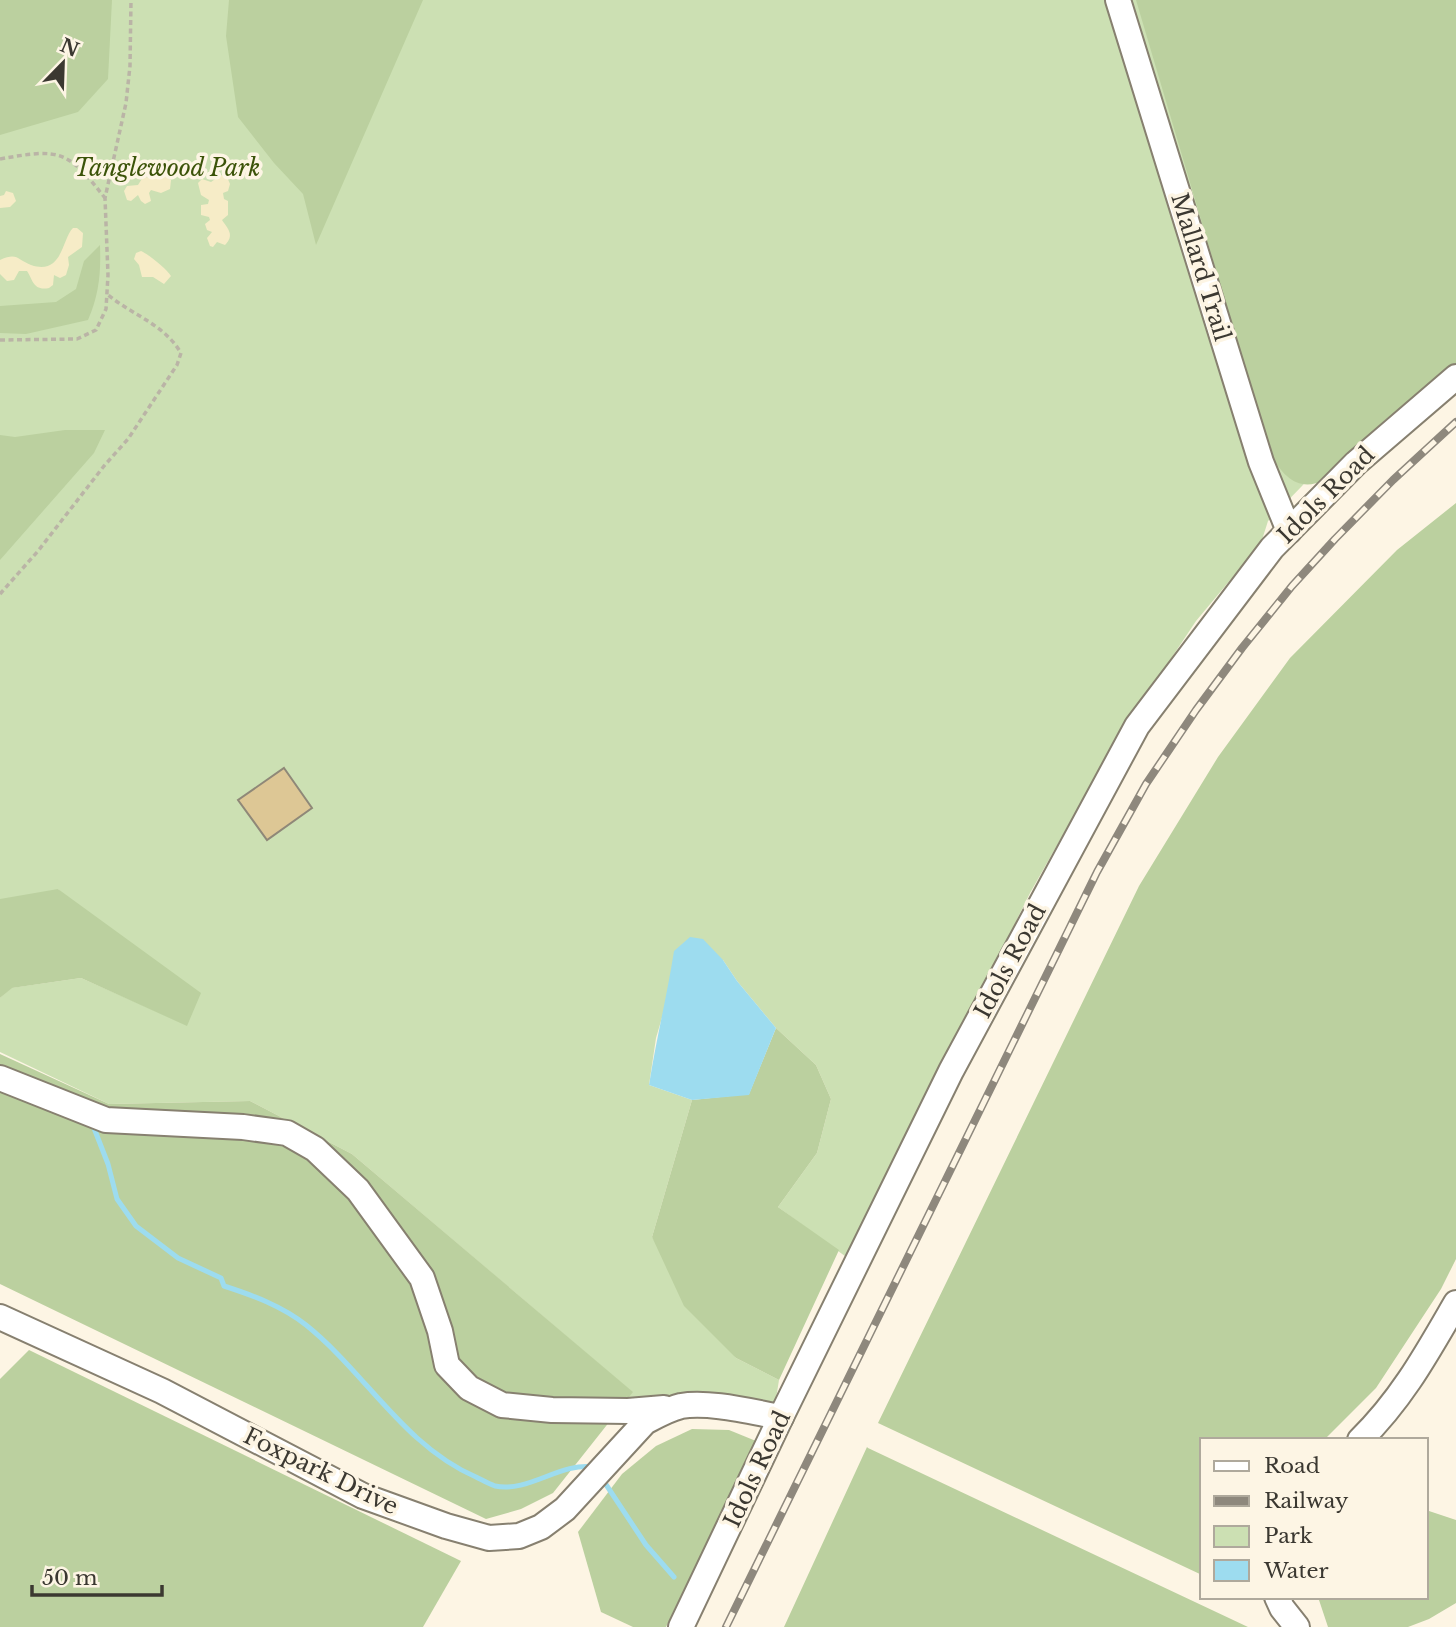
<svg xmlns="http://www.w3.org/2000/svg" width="1456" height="1627" viewBox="0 0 1456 1627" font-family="'Libre Baskerville',serif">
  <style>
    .green { fill: #cce0b3 }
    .forest { fill: #bbd09f }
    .sand { fill: #f6ecc7 }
    .water { fill: #9ddcef }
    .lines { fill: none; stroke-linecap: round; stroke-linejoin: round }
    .stream { stroke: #9ddcef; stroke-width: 5 }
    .building { fill: #ddc795; stroke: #8f8878; stroke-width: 2 }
    .minor-casing { stroke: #878070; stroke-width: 28 }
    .path { stroke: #bab4a6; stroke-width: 3.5; stroke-dasharray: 5 3.5; stroke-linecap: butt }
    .minor { stroke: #fff; stroke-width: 24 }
    .rail-casing { stroke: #8e887d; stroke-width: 8 }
    .rail { stroke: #fdf5e4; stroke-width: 5; stroke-dasharray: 16; stroke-linecap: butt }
    .labels { text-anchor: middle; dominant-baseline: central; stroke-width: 7; stroke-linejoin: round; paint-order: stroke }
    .park-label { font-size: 23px; font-style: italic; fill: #3b5309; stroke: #fdf5e4 }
    .street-label { font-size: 23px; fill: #3b3831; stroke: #fdf5e4 }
  </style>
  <rect width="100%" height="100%" fill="#fdf5e4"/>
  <path class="green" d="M0,0h1456l-120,451 -68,70 -7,22 -65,78 -80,120 -86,152 -181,366 -71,-52 39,-54 14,-54 -15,-34 -40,-37 -39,-47 -14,-21 -57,44 -10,34 -7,47 43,15 -40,137 84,121 43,22 -4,25 -149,-5 6,-8 -280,-238 -102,-53 -141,3 -109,-52v-54l11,-10 70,-10 106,47 -129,-136 -58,83z"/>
  <g class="forest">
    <path d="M0,0h112l-4,79 -30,33 -78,23z"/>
    <path d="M229,0h194l-107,245 -13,-51 -29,-31 -36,-46 -12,-81z"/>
    <path d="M1136,0h320v363l-71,57 -60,60c-26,12 -40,-2 -54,-24z"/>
    <path d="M100,245c1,29 -1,49 -12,75l-62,14 -26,-1v-27l56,-4 20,-13 8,-28z"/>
    <path d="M65,430h40l-11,23 -94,107v-125l15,2z"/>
    <path d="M1456,503v756l-15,30 -65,99 -52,52h-122v135l-324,-152 261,-537 79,-129 72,-99 107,-108z"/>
    <path d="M58,889l143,104 -14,33 -106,-48 -69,10 -12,10v-99z"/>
    <path d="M776,1028l40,37 15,34 -14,54 -39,54 61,43 -60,130 -43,-22 -52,-52 -32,-69 40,-137 57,-6z"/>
    <path d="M0,1054l109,50 141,-3 102,53 281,238 -80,101 -32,16 -35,10 -486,-235z"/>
    <path d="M29,1350l432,211 -38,66h-423v-248z"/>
    <path d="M692,1429l37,1 27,11 -90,186h-33l-32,-15 -23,-80 44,-58 34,-28z"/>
    <path d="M867,1447l1,1 380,179h-464z"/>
    <path d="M1426,1510l30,10v83l-27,16 -21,8h-80l-10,-30h108z"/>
  </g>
  <g class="sand">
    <path d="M162,173l9,7 -1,9 -9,4 -10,-3 -2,3 2,8 -6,3 -4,-3 -3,-6 -7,6 -4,-1 -3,-9 3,-5 11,-1 5,-8 11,1z"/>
    <path d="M221,175l6,2 3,7 -2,7 -5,2 1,6 4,2v14l-6,5c6,9 13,15 3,25l-8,-3 -4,5 -3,-1 -3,-8 5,-6 -5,-2 -2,-6 5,-4 -1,-3 -8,-2v-10l7,-1 1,-4 -8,-5 -3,-12 4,-4 9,3z"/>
    <path d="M6,191l7,2 3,8 -6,6 -10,1v-12l4,-1z"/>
    <path d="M73,228h4l6,5 -1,14 -14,10 1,8 -3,10 -6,3 -6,-3 -1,10 -4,3c-16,3 -16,-8 -22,-17h-8l-5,9 -7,1 -7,-7v-14c18,-8 17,0 31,5 32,11 31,-27 42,-37z"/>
    <path d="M141,251c7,3 26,18 30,25l-7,8 -11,-7h-11l-3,-12 -5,-6 2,-6z"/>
  </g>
  <path class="water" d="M690,937l13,2 20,21 14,21 39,47 -27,67 -57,5 -43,-15c7,-45 18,-89 25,-134z"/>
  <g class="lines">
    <g class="stream">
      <path d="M92,1123l16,41 9,35 19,27 42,32 43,20 3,8c28,9 58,20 82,39 59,47 98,121 170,152 6,3 13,7 19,9 34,7 65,-24 99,-19"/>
      <path d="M605,1483l41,62 28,32"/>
    </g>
  </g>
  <path class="building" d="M284,768l28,40 -45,32 -29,-40z"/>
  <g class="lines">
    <g class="minor-casing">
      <g id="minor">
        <path d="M1118,0l143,462 28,69"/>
        <path d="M0,1078l106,42 137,7 44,6 28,16 43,41 64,88 18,53 7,34 22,23 33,17 50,5 76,1 36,-3"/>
        <path d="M0,1317l162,74 201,105 83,30 43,12 30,-2 22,-9 24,-18 80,-87c11,-6 23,-13 36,-16 28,-5 71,6 100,11"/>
        <path d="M1360,1440c42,-41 67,-87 96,-137"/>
        <path d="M1277,1597l5,11 15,19"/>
        <path d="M681,1627l100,-210 170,-346 186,-345 135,-178 84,-85 100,-86"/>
      </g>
    </g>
    <g class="path">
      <path d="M0,159c61,-11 67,-9 105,39"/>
      <path d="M0,340l77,-1 19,-9 10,-21 2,-34 -3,-77 21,-95 4,-37 1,-66"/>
      <path d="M0,594l38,-43 66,-85 24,-27 49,-74 4,-12c-18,-30 -48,-37 -74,-59"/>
    </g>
    <use href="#minor" class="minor"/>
    <g class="rail-casing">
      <path id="rail" d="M726,1627l371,-755 49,-88 50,-74 46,-62 50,-62 43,-47 58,-59 63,-58"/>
    </g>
    <use href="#rail" class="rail"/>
  </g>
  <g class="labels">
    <g class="park-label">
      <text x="167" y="168">Tanglewood Park</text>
    </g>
    <g class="street-label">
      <text transform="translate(1201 267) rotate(73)">Mallard Trail</text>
      <text transform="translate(1326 495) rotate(-45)">Idols Road</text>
      <text transform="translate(1010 961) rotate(-62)">Idols Road</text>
      <text transform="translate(757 1469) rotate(-65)">Idols Road</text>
      <text transform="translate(321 1471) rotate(26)">Foxpark Drive</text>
    </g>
  </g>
  <rect x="1200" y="1438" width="228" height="161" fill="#fdf5e4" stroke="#afa99c" stroke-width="2"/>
  <rect x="1214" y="1461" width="35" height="10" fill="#ffffff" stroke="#afa99c" stroke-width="2"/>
  <text x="1264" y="1473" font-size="21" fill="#3b3831">Road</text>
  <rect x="1214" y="1496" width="35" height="10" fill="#8e887d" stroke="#afa99c" stroke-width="2"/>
  <text x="1264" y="1508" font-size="21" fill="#3b3831">Railway</text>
  <rect x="1214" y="1526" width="35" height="21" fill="#cce0b3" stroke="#afa99c" stroke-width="2"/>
  <text x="1264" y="1543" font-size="21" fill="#3b3831">Park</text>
  <rect x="1214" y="1560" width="35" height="21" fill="#9ddcef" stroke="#afa99c" stroke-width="2"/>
  <text x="1264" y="1578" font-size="21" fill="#3b3831">Water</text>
  <g transform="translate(63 63) rotate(23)" stroke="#fdf5e4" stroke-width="5" paint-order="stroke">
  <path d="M0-5L12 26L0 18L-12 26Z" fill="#3b3831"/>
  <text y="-10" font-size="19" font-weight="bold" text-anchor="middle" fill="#3b3831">N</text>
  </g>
  <path d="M32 1585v10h130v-10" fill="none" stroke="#3b3831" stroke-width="3.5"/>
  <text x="42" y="1585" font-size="21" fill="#3b3831" stroke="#fdf5e4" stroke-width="5" paint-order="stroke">50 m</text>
</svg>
